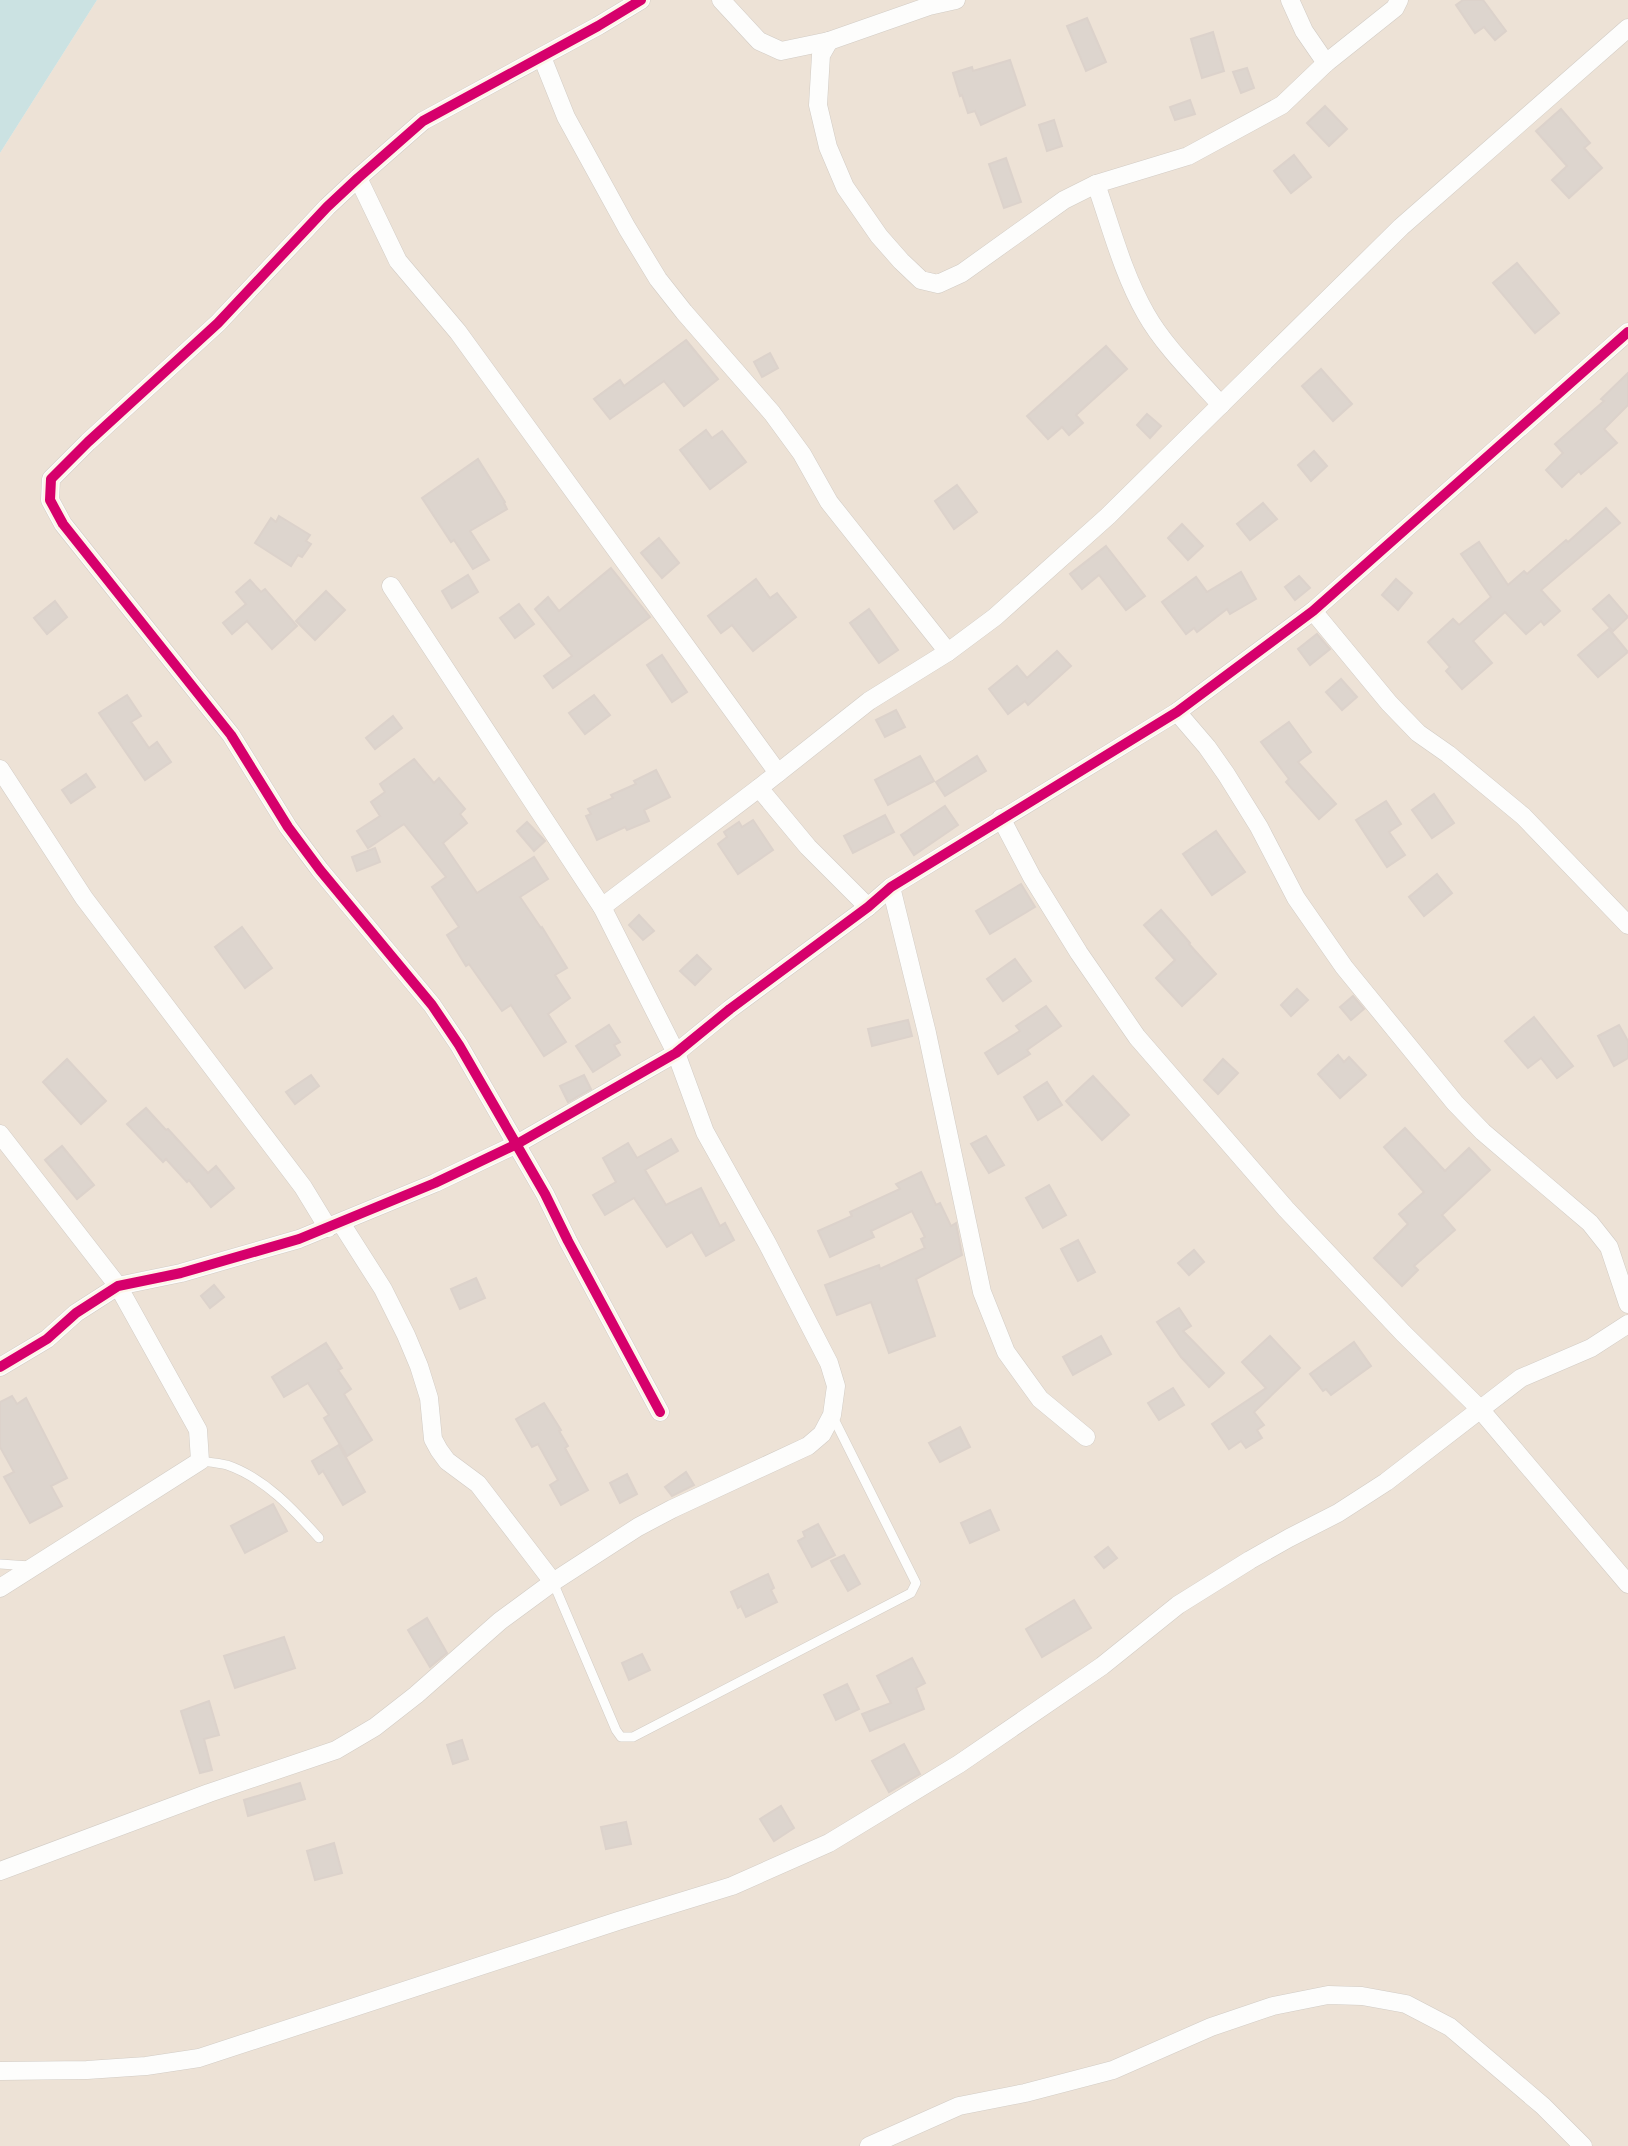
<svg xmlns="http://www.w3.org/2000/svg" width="1628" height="2146" viewBox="0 0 1628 2146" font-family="'DejaVu Sans',sans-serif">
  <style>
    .residential { fill: #ede2d6 }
    .water { fill: #cbe2e2 }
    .building { fill: #ddd5ce; stroke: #dcd2cb; stroke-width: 2 }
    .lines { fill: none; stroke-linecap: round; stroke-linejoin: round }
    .lane-casing { stroke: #d2ccc5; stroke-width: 10 }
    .street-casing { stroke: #d2ccc5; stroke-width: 19 }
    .lane { stroke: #fdfdfc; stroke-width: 9 }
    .street { stroke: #fdfdfc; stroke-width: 18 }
    .cycleway-casing { stroke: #fdf4e8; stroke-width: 15 }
    .cycleway { stroke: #d6006c; stroke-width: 10 }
  </style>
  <rect width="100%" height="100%" fill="#f4efe8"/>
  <path class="residential" d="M97,0h1531v2146h-1628v-1993z"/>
  <path class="water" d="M0,0h97l-97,153z"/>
  <g class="building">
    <path d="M1463,0h20l23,31 -11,9 -11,-13 -9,6 -19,-28z"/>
    <path d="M1087,18l19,44 -20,9 -19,-45z"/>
    <path d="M1213,32l11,39 -22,7 -11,-39z"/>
    <path d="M1010,60l15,45 -44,20 -6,-14 -7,2 -6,-18 -2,1 -7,-23 19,-6 1,4z"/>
    <path d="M1247,68l7,20 -13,5 -8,-21z"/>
    <path d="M1190,100l5,14 -20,6 -5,-13z"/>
    <path d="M1325,106l22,23 -18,17 -22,-23z"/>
    <path d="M1561,109l29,34 -6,5 18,20 -33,30 -17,-18 15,-14 -31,-35z"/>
    <path d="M1054,120l8,26 -15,5 -8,-26z"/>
    <path d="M1294,155l17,22 -20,16 -17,-22z"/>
    <path d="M1006,158l15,44 -17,6 -15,-44z"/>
    <path d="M1517,263l42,50 -24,20 -42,-50z"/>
    <path d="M686,340l32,39 -34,27 -20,-25 -54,38 -16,-20 26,-19 4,6z"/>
    <path d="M1106,346l21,23 -51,46 7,8 -14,12 -7,-8 -14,12 -21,-23z"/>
    <path d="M770,353l8,15 -16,9 -8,-15z"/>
    <path d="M1321,369l31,35 -19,17 -31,-35z"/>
    <path d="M1628,373v32l-24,24 13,14 -36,31 -2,-3 -17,16 -16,-17 17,-17 -8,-9 49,-43 -3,-2z"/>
    <path d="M1147,414l14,12 -11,12 -13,-13z"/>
    <path d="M706,430l6,8 10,-7 24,31 -36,27 -30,-39z"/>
    <path d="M1314,451l13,15 -16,15 -13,-16z"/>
    <path d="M478,459l27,43 -1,1 3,6 -37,22 19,29 -16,9 -19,-29 -3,2 -29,-44z"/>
    <path d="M957,485l20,27 -23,17 -19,-28z"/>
    <path d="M1263,503l14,16 -27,21 -13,-16z"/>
    <path d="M1606,508l14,15 -79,67 19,21 -16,14 -3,-4 -15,13 -21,-22 -32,29 19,22 -30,26 -16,-18 4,-4 -22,-25 25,-23 6,6 32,-28 -30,-43 18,-12 29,43 16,-14 3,3 39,-34 2,2z"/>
    <path d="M279,516l31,19 -4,6 5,3 -9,13 -4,-2 -7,11 -36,-23 16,-25 5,4z"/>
    <path d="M1182,524l21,22 -15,14 -20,-22z"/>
    <path d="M659,538l20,25 -17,15 -21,-25z"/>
    <path d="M1106,546l39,50 -19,14 -27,-35 -17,14 -12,-15z"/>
    <path d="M611,568l39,49 -97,71 -9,-12 28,-20 -37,-47 13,-12 11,14z"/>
    <path d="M1241,572l15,27 -26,15 -3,-5 -30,23 -3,-4 -8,6 -24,-32 34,-25 11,15z"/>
    <path d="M468,575l10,17 -26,16 -10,-17z"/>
    <path d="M1299,576l11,12 -15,12 -10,-13z"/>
    <path d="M756,579l14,19 7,-5 19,24 -43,34 -21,-26 -11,8 -13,-17z"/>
    <path d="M1396,579l16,14 -14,17 -16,-15z"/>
    <path d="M250,580l11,12 4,-3 32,37 -25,23 -25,-28 -15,13 -9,-11 23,-19 -10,-12z"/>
    <path d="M326,591l19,19 -30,30 -19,-19z"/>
    <path d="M1609,595l19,22 -15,14 -20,-22z"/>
    <path d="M55,601l12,16 -20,17 -13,-16z"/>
    <path d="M519,604l15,20 -19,14 -15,-20z"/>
    <path d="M869,609l29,41 -19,13 -29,-40z"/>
    <path d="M1609,629l19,23 -30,25 -20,-22z"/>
    <path d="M1317,634l13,15 -20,16 -12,-16z"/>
    <path d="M1057,651l14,15 -43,39 -3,-4 -17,13 -19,-25 28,-23 10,12z"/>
    <path d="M662,655l25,37 -15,10 -25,-37z"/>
    <path d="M1341,679l16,18 -15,13 -16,-18z"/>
    <path d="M127,695l14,21 -10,6 18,26 8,-6 14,20 -26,18 -46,-67z"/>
    <path d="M594,695l16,20 -25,19 -16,-21z"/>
    <path d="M896,710l9,17 -20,10 -9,-17z"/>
    <path d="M393,716l9,12 -27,21 -9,-11z"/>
    <path d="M1289,722l22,30 -13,10 38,42 -17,15 -33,-37 3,-3 -28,-37z"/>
    <path d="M920,756l14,25 -46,24 -13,-25z"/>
    <path d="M977,756l9,15 -41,25 -9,-14z"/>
    <path d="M414,759l20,24 5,-5 26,31 -5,5 7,9 -24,20 34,50 57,-36 14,22 -28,18 21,31 1,-1 25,41 -12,7 15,23 -22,16 18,28 -22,14 -33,-51 -9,6 -33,-47 -3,2 -19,-31 12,-8 -27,-40 14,-10 -42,-53 -36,24 -11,-17 23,-15 -9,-14 14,-10 -5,-8z"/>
    <path d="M656,770l14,27 -26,13 5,11 -22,9 -2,-3 -28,13 -11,-24 5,-2 -3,-5 25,-11 -2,-3 25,-11 -2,-3z"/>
    <path d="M86,774l9,13 -24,16 -9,-13z"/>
    <path d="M1434,794l20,29 -22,15 -20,-28z"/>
    <path d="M1386,801l15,23 -12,8 16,23 -18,12 -31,-47z"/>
    <path d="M945,806l13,19 -44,30 -13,-20z"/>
    <path d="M885,815l9,17 -41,21 -9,-17z"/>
    <path d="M753,820l20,30 -35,24 -20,-30 9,-7 -3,-5 15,-10 3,5z"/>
    <path d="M527,822l18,19 -11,10 -17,-20z"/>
    <path d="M1216,831l29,41 -33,23 -29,-41z"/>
    <path d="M375,848l5,14 -23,9 -5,-14z"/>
    <path d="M1437,874l15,19 -28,23 -15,-19z"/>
    <path d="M1021,884l14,23 -45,27 -14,-23z"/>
    <path d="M1161,910l29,33 -1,1 27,30 -34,32 -26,-28 19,-18 -31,-35z"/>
    <path d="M639,915l15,16 -11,9 -14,-15z"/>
    <path d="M242,927l30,41 -27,20 -30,-41z"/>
    <path d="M697,955l14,14 -16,16 -15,-14z"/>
    <path d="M1015,959l16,22 -28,20 -16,-22z"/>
    <path d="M1297,989l11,11 -17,16 -10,-11z"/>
    <path d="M1353,996l11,13 -13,11 -11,-13z"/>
    <path d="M1046,1006l15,20 -34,24 3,4 -32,20 -13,-21 35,-22 -4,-5z"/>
    <path d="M1534,1017l39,49 -16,12 -16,-20 -13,10 -23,-27z"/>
    <path d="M908,1020l4,16 -40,10 -4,-17z"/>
    <path d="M609,1025l11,17 -6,3 6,10 -27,17 -17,-26z"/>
    <path d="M1619,1025l9,16v17l-14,8 -16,-30z"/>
    <path d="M1338,1055l6,7 5,-5 17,18 -26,23 -22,-24z"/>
    <path d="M67,1059l39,42 -25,23 -38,-42z"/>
    <path d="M1223,1059l15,14 -20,21 -14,-14z"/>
    <path d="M311,1075l8,11 -24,18 -9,-12z"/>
    <path d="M584,1075l7,14 -23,13 -8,-16z"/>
    <path d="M1093,1076l36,39 -27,25 -36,-39z"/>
    <path d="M1047,1082l15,23 -24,15 -14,-23z"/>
    <path d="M146,1108l20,22 2,-1 40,44 8,-7 18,22 -23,19 -22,-27 -2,2 -21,-23 -3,3 -36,-38z"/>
    <path d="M1405,1128l40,43 24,-23 21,22 -48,45 13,15 -41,36 4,4 -16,16 -28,-28 34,-34 -9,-10 25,-22 -40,-45z"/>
    <path d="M986,1136l18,29 -15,8 -18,-29z"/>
    <path d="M671,1139l7,12 -33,19 21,35 35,-17 19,38 5,-3 9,17 -28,16 -14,-24 -25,15 -33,-49 -29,17 -12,-20 23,-13 -13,-24 25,-15 9,15z"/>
    <path d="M62,1146l32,39 -17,14 -32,-39z"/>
    <path d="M921,1172l15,33 4,-2 11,23 5,-3 6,32 -46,24 19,57 -46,17 -18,-51 -34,13 -12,-30 54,-20 1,4 45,-21 -4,-9 4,-2 -13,-26 -41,20 3,6 -44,20 -12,-26 34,-15 -2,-4 50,-23 -4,-5z"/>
    <path d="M1049,1185l17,30 -23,13 -17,-30z"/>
    <path d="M1078,1240l17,32 -17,9 -17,-32z"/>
    <path d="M1194,1250l10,12 -15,13 -11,-12z"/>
    <path d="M476,1278l9,20 -25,11 -9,-20z"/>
    <path d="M214,1285l10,12 -14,11 -9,-12z"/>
    <path d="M1179,1308l12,18 -8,5 41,42 -15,14 -28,-30 -24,-35z"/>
    <path d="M1101,1336l10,18 -38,21 -10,-18z"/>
    <path d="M1270,1336l30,32 -46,44 10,13 -7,5 5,8 -16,10 -5,-7 -12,8 -17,-25 54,-36 -24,-26z"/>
    <path d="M1354,1342l17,24 -40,29 -5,-6 -3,2 -13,-17z"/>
    <path d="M326,1343l16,25 -4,2 13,19 -7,5 28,46 -25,16 -23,-38 5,-3 -21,-32 -24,14 -12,-20z"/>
    <path d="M1173,1388l11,17 -25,15 -11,-17z"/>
    <path d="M12,1396l5,8 9,-6 41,80 -16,8 11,20 -32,17 -26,-46 10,-5 -14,-25v-45z"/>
    <path d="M544,1403l17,27 -2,1 9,15 -3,2 23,42 -27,15 -11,-20 8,-5 -20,-36 -6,3 -16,-28z"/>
    <path d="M960,1427l10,20 -30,15 -11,-19z"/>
    <path d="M339,1445l26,47 -22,13 -20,-34 -4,3 -7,-13z"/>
    <path d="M686,1472l8,13 -22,11 -7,-9z"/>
    <path d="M627,1474l10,20 -17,9 -10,-20z"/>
    <path d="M273,1504l14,27 -42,22 -14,-27z"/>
    <path d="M990,1510l9,20 -29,13 -9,-20z"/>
    <path d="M818,1524l17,31 -23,12 -14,-26 7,-4 -2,-5z"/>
    <path d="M1108,1547l9,11 -13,10 -9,-11z"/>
    <path d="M844,1555l16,29 -12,7 -17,-30z"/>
    <path d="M768,1574l6,14 -3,2 6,12 -31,15 -5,-11 -3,2 -7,-16z"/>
    <path d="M1074,1600l17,28 -49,29 -16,-28z"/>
    <path d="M427,1618l20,35 -17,14 -22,-37z"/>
    <path d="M284,1637l11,31 -60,20 -11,-32z"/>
    <path d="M642,1654l8,16 -21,10 -7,-17z"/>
    <path d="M912,1658l13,25 -9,5 8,21 -54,22 -8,-17 29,-11 -14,-27z"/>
    <path d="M847,1684l12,25 -23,11 -12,-25z"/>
    <path d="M209,1701l10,34 -15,4 8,31 -12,3 -19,-62z"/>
    <path d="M462,1740l6,19 -15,5 -6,-19z"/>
    <path d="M904,1744l16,30 -31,18 -17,-31z"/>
    <path d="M300,1783l5,16 -57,17 -4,-16z"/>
    <path d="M781,1806l13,22 -20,13 -14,-22z"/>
    <path d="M626,1822l5,22 -25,5 -5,-22z"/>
    <path d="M334,1843l8,30 -27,7 -8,-29z"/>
  </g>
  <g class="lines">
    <g class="lane-casing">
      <g id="lane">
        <path d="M200,1461c8,1 19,2 27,4 38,13 67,45 92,73"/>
        <path d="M0,1564l30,2"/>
        <path d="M553,1582l63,148 5,7h12l278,-144 5,-10 -83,-166"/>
      </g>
    </g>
    <g class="street-casing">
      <g id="street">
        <path d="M641,0l-43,26 -175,95 -65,57 -31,29 -109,116 -130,119 -37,37 -1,21 13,24 168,211 57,92 32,43 112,135 27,40 86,149 23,47 92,171"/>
        <path d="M721,0l38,41 22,10 48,-10 100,-35 27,-6"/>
        <path d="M1290,0l14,31 22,32"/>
        <path d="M829,41l-8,14 -3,50 10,42 17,40 34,49 22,25 20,19 17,4 24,-11 102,-73 32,-16 92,-28 94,-51 44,-42 69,-55 4,-8"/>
        <path d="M542,57l24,60 61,111 31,51 26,33 88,101 30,41 27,48 119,150"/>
        <path d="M358,178l40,83 60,71 320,441"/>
        <path d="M1096,184c15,43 27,90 50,130 18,32 50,63 75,91"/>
        <path d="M391,586l211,321 157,-119"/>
        <path d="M1313,611l76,92 29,30 30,21 75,62 105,109"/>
        <path d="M1177,712l30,35 19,27 33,53 37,71 48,69 111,136 28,29 107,91 19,24 19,57"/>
        <path d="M0,769l84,129 219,289 25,41"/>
        <path d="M1001,818l31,59 47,76 58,84 149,172 117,124 76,75 149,176"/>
        <path d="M891,887l36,146 55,259 24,60 34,47 46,38"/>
        <path d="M868,907l-60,-60 -49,-59 110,-87 79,-49 47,-35 113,-101 293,-289 227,-199"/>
        <path d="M0,1134l118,152 80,144 2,31 -200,127"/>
        <path d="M341,1223l42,66 23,46 13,31 10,32 4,41 6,11 8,11 31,23 75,98"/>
        <path d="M0,1367l47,-28 29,-26 42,-27 63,-13 118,-34 136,-56 82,-39 159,-91 54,-44 138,-102 23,-20 286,-175 136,-101 315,-279"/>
        <path d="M0,1871l209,-78 127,-43 39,-23 41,-32 84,-74 53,-39 85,-55 34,-18 136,-63 14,-12 10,-19 4,-29 -7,-23 -62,-120 -62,-111 -29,-79 -74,-146"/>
        <path d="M0,2071l87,-1 59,-4 53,-8 419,-137 114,-35 97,-43 130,-79 143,-98 76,-61 72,-45 39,-22 49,-25 48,-31 135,-104 70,-30 37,-24"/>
        <path d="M869,2146l90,-40 66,-13 88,-23 98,-43 62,-21 55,-11 34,1 44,8 44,23 93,79 40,40"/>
      </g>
    </g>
    <use href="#lane" class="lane"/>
    <use href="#street" class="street"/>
    <g class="cycleway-casing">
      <g id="cycleway">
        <path d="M641,0l-43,26 -175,95 -65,57 -31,29 -109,116 -130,119 -37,37 -1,21 13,24 168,211 57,92 32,43 112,135 27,40 86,149 23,47 92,171"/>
        <path d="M0,1367l47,-28 29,-26 42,-27 63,-13 118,-34 136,-56 82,-39 159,-91 54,-44 138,-102 23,-20 286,-175 136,-101 315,-279"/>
      </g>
    </g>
    <use href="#cycleway" class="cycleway"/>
  </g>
</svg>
